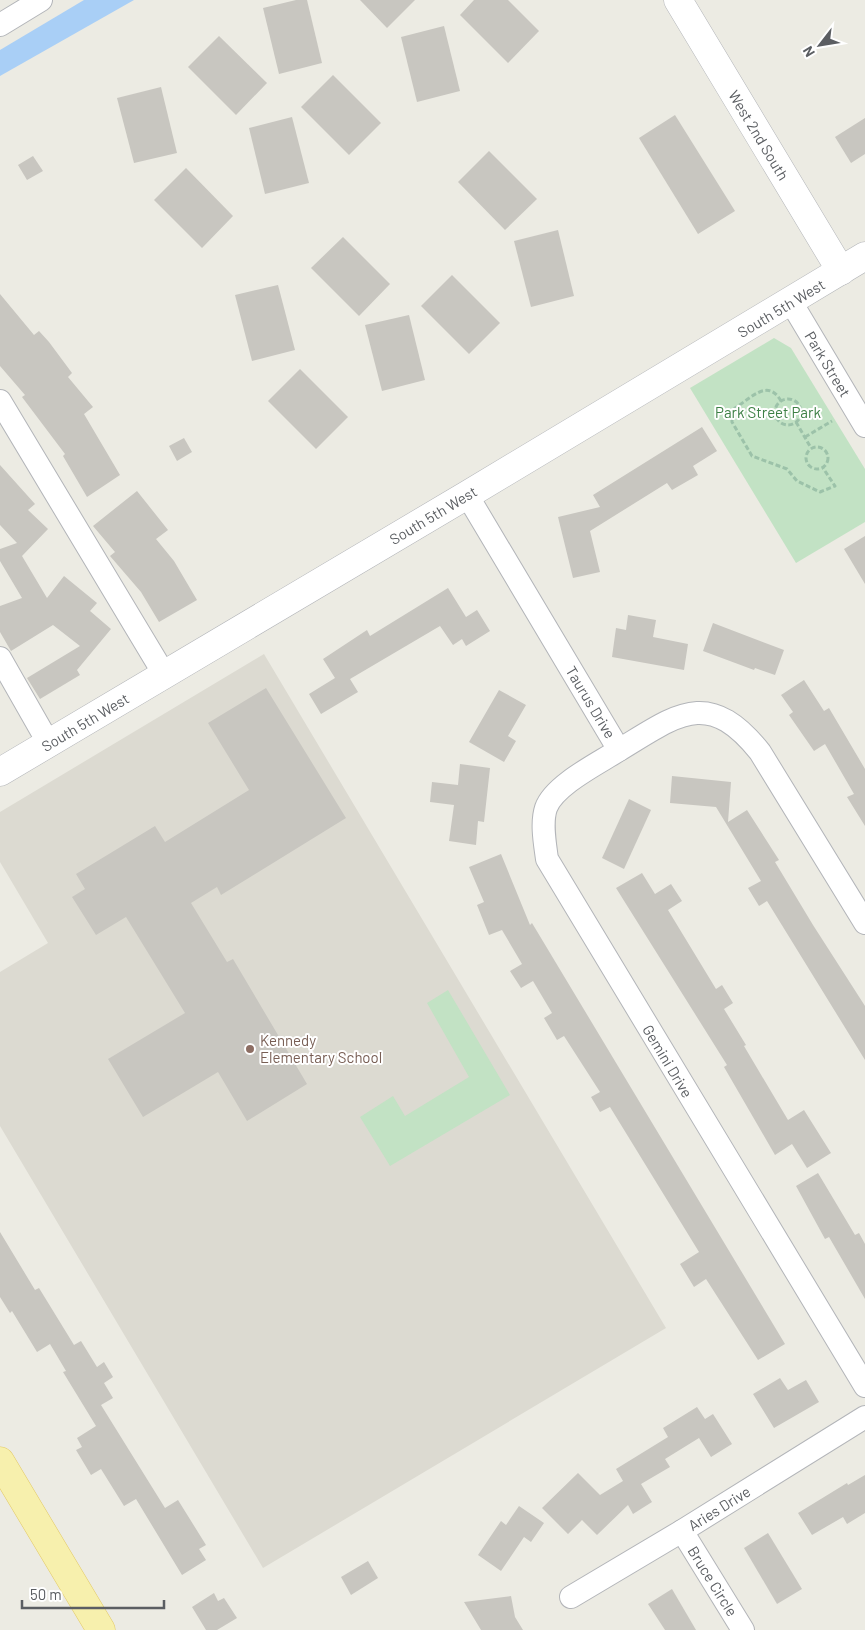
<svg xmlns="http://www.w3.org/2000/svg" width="865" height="1630" viewBox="0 0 865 1630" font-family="Barlow,sans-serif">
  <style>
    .education { fill: #dcdad1 }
    .green { fill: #c2e2c4 }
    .water { fill: #a9cff6 }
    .building { fill: #c8c6c0 }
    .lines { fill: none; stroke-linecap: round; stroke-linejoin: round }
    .minor-casing { stroke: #b3b5b9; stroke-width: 24 }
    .tertiary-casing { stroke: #b3b5b9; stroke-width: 29 }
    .primary-casing { stroke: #e3c965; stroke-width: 29 }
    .path { stroke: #9cc2a9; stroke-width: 3; stroke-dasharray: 5 2.5; stroke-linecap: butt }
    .minor { stroke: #fff; stroke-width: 22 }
    .tertiary { stroke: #fff; stroke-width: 28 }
    .primary { stroke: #f7f0ad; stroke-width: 28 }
    .education-dot { fill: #8d6e63; stroke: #fff; stroke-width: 2 }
    .labels { text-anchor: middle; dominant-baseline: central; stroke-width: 4; stroke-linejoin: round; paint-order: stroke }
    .street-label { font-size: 15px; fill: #5b5e62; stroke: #fff }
    .park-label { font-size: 15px; fill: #3d8045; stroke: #fff }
    .education-label { font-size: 15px; fill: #785e54; stroke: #fff; text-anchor: start }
  </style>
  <rect width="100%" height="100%" fill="#ecebe3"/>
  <path class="education" d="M264,654l402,674 -403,240 -263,-442v-154l48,-29 -48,-81v-50z"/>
  <g class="green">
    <path d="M774,338l17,10 74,121v53l-69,41 -106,-175z"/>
    <path d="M448,990l62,105 -120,71 -30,-49 33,-21 12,20 64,-39 -42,-74z"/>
  </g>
  <path class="water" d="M84,0h50l-134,76v-26z"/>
  <g class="building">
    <path d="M296,0h11l15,63 -43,11 -16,-66z"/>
    <path d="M360,0h55l-28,28z"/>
    <path d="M474,0h34l31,31 -31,32 -48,-48z"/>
    <path d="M444,26l16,65 -43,11 -16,-65z"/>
    <path d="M219,36l48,47 -31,32 -48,-48z"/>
    <path d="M333,75l48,48 -32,32 -48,-48z"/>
    <path d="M161,87l16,66 -43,10 -17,-65z"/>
    <path d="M675,115l60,96 -37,23 -59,-96z"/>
    <path d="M292,117l17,66 -44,11 -16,-66z"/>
    <path d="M865,118v36l-14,9 -16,-26z"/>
    <path d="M489,151l48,48 -32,31 -47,-48z"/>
    <path d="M33,156l10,15 -16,9 -9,-15z"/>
    <path d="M186,168l47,48 -31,32 -48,-48z"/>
    <path d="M558,230l16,66 -43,11 -17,-66z"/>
    <path d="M343,237l47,47 -31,32 -48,-48z"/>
    <path d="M452,275l48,48 -31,31 -48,-48z"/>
    <path d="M278,285l17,65 -43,11 -17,-66z"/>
    <path d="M0,294l34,41 5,-4 10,11 23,31 -4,4 25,30 -9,7 36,61 -33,22 -24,-41 2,-2 -43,-57 3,-2 -25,-29z"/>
    <path d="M409,315l16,65 -43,11 -17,-66z"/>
    <path d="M300,369l48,48 -32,32 -48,-48z"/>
    <path d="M702,427l15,24 -24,15 5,9 -26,15 -5,-7 -77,48 10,41 -27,6 -15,-61 42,-10 -7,-12z"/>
    <path d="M184,438l8,14 -15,9 -8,-15z"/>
    <path d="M0,465l35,39 -7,6 20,19 -26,27 25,42 17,-22 33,27 -7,8 21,18 -34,41 3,5 -40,24 -13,-21 53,-32 -27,-21 -42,26 -11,-19v-26l22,-8 -22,-37v-12l17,-6 -17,-18z"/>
    <path d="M137,491l31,39 -12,9 18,22 23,39 -38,22 -18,-30 -31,-36 5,-4 -22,-26z"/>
    <path d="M865,536v48l-21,-35z"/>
    <path d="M448,588l18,29 11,-7 13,21 -24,15 -4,-7 -9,6 -13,-19 -90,53 8,13 -37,22 -12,-20 26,-16 -12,-19 44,-29 3,6z"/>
    <path d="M628,615l28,5 -3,17 35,7 -4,26 -72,-13 4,-29 10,2z"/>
    <path d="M713,623l71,27 -9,25 -20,-7 -1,2 -51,-19z"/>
    <path d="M804,680l20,31 5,-3 36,61v57l-18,-29 7,-3 -29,-50 -11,7 -25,-36 4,-3 -12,-17z"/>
    <path d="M266,688l80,130 -125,77 -4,-8 -26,16 36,59 6,-3 74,125 -60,37 -29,-49 -75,45 -35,-58 77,-46 -59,-96 -30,18 -24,-38 13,-8 -9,-15 79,-48 10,16 84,-52 -41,-67z"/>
    <path d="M499,690l27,15 -18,31 8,5 -12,21 -35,-20z"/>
    <path d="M460,764l30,4 -6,54 -6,-1 -2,24 -27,-4 5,-36 -24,-3 2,-20 26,3z"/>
    <path d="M672,776l59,6 -3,40 19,-12 32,50 -4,2 38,63 52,81v54l-98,-159 -8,5 -11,-18 13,-7 -45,-74 -46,-4z"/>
    <path d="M629,799l22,11 -27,59 -22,-11z"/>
    <path d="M501,854l29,71 2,-2 253,421 -27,16 -52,-81 -12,8 -14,-23 19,-12 -89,-145 -10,5 -9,-15 9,-5 -36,-56 -7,4 -13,-22 8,-5 -19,-32 -12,7 -11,-17 12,-7 -20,-34 -13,5 -12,-30 7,-3 -15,-35z"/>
    <path d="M642,873l13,21 16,-10 11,17 -14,9 48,79 6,-4 11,18 -9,6 22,36 -2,1 44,74 16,-10 27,43 -24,15 -15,-24 -17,11 -51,-88 3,-2 -111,-177z"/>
    <path d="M818,1173l37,62 4,-2 6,11v55l-36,-62 -4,2 -29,-53z"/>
    <path d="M0,1232l35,58 4,-2 35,57 7,-4 16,26 7,-5 9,15 -9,6 9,15 -12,7 64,103 13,-8 28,45 -7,4 7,11 -24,15 -46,-76 -12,7 -23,-37 -10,6 -15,-25 6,-3 -5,-9 19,-12 -33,-54 3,-1 -16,-27 -13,8 -25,-41 -2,2 -10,-16z"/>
    <path d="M780,1378l8,12 18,-10 13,22 -45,26 -21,-34z"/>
    <path d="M697,1407l8,12 8,-5 19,30 -21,13 -12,-19 -34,21 5,8 -29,17 11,18 -19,12 -5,-9 -31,30 -15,-15 -14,14 -26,-26 36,-35 22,22 23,-14 -7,-12 52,-32 -5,-9z"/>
    <path d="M865,1475v38l-18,11 -4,-7 -31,18 -14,-22 49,-30 1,2z"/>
    <path d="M519,1506l25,17 -13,19 -7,-5 -23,34 -23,-16 23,-34 5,4z"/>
    <path d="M768,1533l34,56 -25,15 -33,-56z"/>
    <path d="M368,1561l10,17 -27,17 -10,-18z"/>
    <path d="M672,1589l24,41h-31l-17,-26z"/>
    <path d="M214,1593l4,8 6,-3 13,20 -20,12h-11l-14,-23z"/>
    <path d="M511,1596l4,21 8,13h-42l-17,-28z"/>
  </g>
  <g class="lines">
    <g class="minor-casing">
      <g id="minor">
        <path d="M0,25l41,-25"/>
        <path d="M791,302l74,124"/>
        <path d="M0,401l164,273"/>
        <path d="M467,495l152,255c58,-35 89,-63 141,2l105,171"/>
        <path d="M0,658l49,86"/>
        <path d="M619,750c-20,13 -65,35 -73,58 -5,15 -1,36 1,51l318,527"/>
        <path d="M682,1531l61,99"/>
        <path d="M571,1597l111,-66 183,-114"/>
      </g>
    </g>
    <g class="tertiary-casing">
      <g id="tertiary">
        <path d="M678,0l163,271"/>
        <path d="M0,772l467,-277 398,-239"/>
      </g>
    </g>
    <g class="primary-casing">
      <path id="primary" d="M0,1461l101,169"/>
    </g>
    <g class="path">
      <circle cx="788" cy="412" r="13"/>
      <path d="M781,401c-13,-23 -30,-3 -46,7l-3,4v10l20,34 35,13 10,12 23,11 15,-6 -12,-18"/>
      <path d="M796,422l15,26"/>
      <path d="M805,437l27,-16"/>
      <circle cx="817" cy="458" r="11"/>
    </g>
    <use href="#minor" class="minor"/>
    <use href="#tertiary" class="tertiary"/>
    <use href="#primary" class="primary"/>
  </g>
  <circle class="education-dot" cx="250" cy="1049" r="5"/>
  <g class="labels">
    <g class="street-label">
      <text transform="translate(759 135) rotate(59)">West 2nd South</text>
      <text transform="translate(781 308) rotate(-31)">South 5th West</text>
      <text transform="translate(828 364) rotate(59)">Park Street</text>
      <text transform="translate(433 515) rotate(-31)">South 5th West</text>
      <text transform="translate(591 702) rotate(59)">Taurus Drive</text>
      <text transform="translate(85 722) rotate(-31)">South 5th West</text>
      <text transform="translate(668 1061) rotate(59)">Gemini Drive</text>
      <text transform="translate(719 1508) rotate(-32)">Aries Drive</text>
      <text transform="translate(713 1581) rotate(58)">Bruce Circle</text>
    </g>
    <g class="park-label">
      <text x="768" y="412">Park Street Park</text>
    </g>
    <g class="education-label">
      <text x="260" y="1040">Kennedy<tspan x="260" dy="17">Elementary School</tspan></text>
    </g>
  </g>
  <g transform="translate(820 45) rotate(239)" stroke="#ffffff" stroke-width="4" paint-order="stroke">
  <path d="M0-4L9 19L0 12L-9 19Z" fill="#5b5e62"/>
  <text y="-8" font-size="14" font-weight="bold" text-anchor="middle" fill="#5b5e62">N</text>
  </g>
  <path d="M22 1600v8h142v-8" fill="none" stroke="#5b5e62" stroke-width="2.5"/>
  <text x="30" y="1600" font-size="15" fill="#5b5e62" stroke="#ffffff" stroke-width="4" paint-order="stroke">50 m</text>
</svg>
